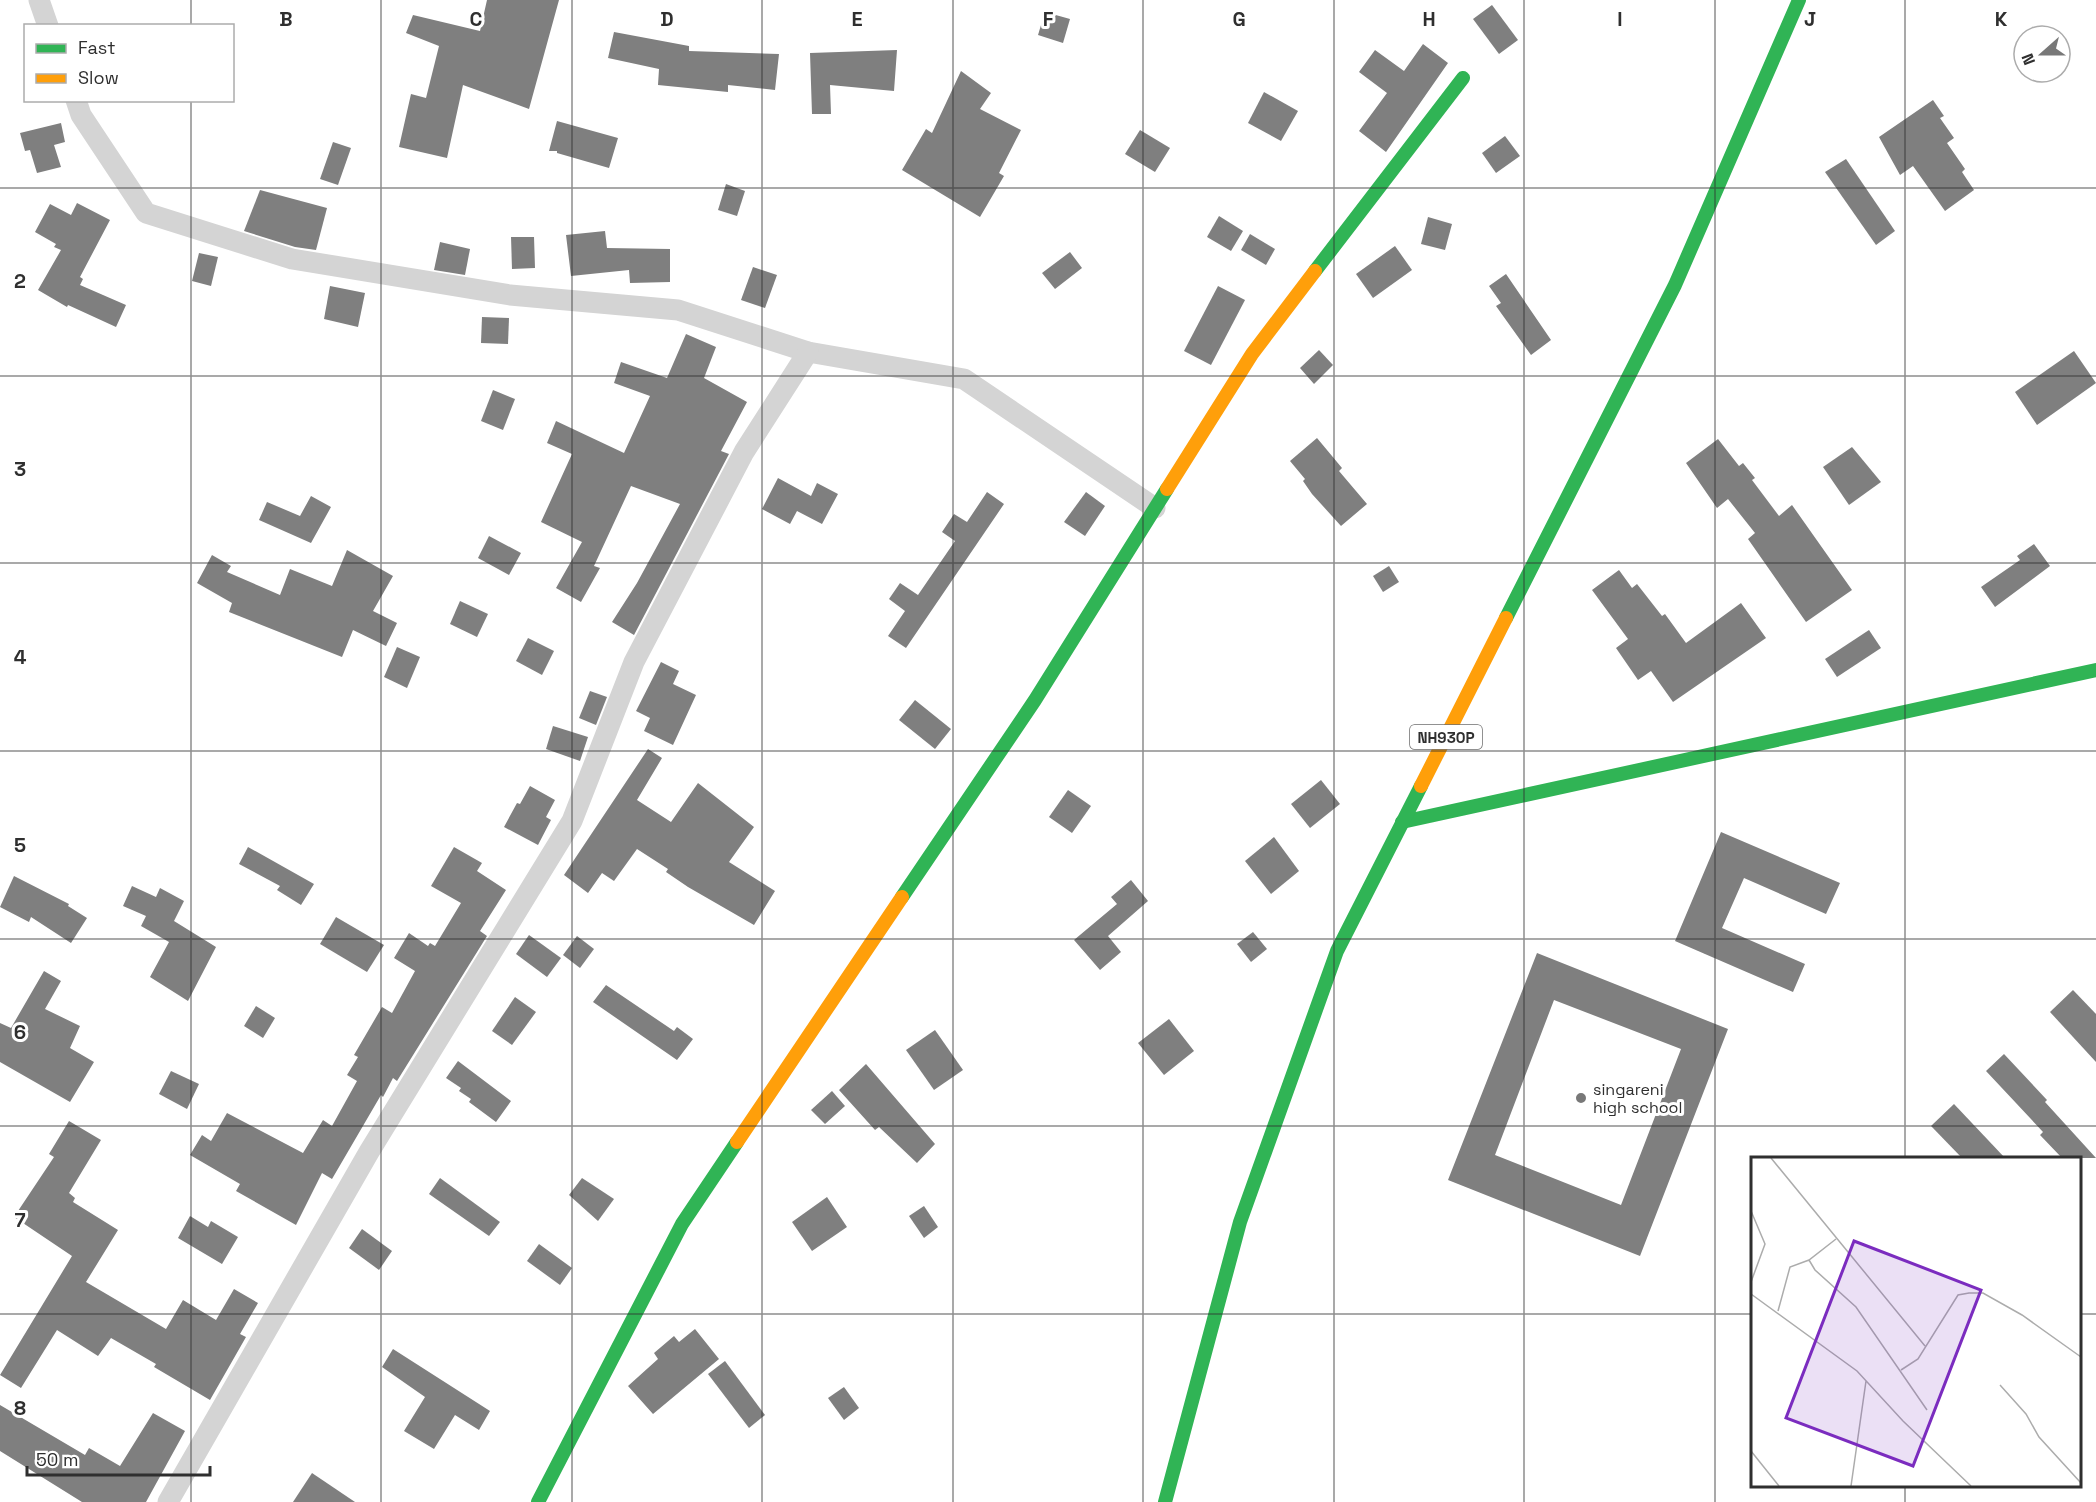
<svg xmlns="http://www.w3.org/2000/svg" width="2096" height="1502" viewBox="0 0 2096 1502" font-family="'Space Grotesk',sans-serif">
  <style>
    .building { fill: #7f7f7f; fill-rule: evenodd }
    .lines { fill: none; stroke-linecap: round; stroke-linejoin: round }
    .street { stroke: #d4d4d4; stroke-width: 21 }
    .fast { stroke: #30b455; stroke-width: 14 }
    .slow { stroke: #ff9f0a; stroke-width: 14 }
    .grid { fill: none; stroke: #2f2f2f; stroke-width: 1.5; stroke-opacity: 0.55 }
    .poi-dot { fill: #787878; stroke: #fff; stroke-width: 2 }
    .labels { text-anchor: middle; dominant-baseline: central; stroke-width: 6; stroke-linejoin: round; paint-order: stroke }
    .shield { fill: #fff; stroke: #6d6d6d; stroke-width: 1.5 }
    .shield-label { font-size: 15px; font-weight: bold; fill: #2f2f2f }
    .poi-label { font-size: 16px; fill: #2f2f2f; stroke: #fff; text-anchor: start }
    .inset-road { fill: none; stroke: #acacac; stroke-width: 1.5 }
    .view { fill: #7b2cbf; fill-opacity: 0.15; stroke: #7b2cbf; stroke-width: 3 }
    .inset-edge { fill: none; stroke: #2f2f2f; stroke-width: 3 }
    .grid-label { font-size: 20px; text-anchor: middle; font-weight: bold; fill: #2f2f2f; stroke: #fff; stroke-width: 6; stroke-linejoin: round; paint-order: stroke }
  </style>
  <rect width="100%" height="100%" fill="#fff"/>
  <g class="building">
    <path d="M487,0h72l-30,109 -66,-24 -16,73 -48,-11 12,-53 15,4 13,-52 -33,-13 7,-18 67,16z"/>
    <path d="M1492,5l26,35 -19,14 -26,-35z"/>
    <path d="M1045,12l25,7 -7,24 -25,-8z"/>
    <path d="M614,32l75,14v5l90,3 -4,36 -47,-5v7l-70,-7 1,-16 -51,-11z"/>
    <path d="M1423,44l25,19 -62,89 -27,-21 28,-38 -28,-21 16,-22 29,21z"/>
    <path d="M897,50l-3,41 -64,-6 1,29h-19l-2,-61z"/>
    <path d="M961,71l30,22 -11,16 41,21 -22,43 5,3 -24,41 -78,-47 24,-41 6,4z"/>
    <path d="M1264,92l34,19 -17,30 -33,-18z"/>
    <path d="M1933,100l11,16 -4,2 14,20 -7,5 18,26 -3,3 12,18 -29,21 -32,-45 -13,9 -21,-38z"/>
    <path d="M557,121l61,17 -9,30 -52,-15v-2h-8z"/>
    <path d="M61,123l4,19 -11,3 7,22 -24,6 -7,-23 -5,1 -5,-18z"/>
    <path d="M1140,130l30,18 -15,24 -30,-18z"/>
    <path d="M1505,136l15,20 -24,17 -14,-20z"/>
    <path d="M333,142l18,6 -13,37 -18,-6z"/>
    <path d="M1846,159l49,72 -19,14 -51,-73z"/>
    <path d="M726,184l19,7 -8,25 -19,-6z"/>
    <path d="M260,190l67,18 -11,42 -21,-3 -51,-16z"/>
    <path d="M77,203l33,17 -30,57 3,2 -3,6 46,20 -10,22 -48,-22 -1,2 -29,-17 23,-40 -7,-3 2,-3 -21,-12 15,-28 21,11z"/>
    <path d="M1219,216l24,15 -12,20 -24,-14z"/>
    <path d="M1428,217l24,7 -7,26 -24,-6z"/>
    <path d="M605,231l2,17 63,1v33l-40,1 -1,-13 -58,6 -5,-41z"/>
    <path d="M1250,234l25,15 -9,16 -25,-15z"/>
    <path d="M511,237h23l1,31 -23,1z"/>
    <path d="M440,242l30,7 -5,26 -31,-5z"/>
    <path d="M1395,246l17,24 -39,28 -17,-24z"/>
    <path d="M1070,252l12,16 -27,21 -13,-16z"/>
    <path d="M199,253l19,4 -7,29 -19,-5z"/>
    <path d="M753,267l24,8 -12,33 -24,-8z"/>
    <path d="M1506,274l45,66 -20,15 -35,-49 5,-3 -12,-17z"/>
    <path d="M330,286l35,7 -7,34 -34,-8z"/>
    <path d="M1218,286l27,14 -34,65 -27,-14z"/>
    <path d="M482,317l27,1 -1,26 -27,-1z"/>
    <path d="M686,334l30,13 -12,31 43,24 -26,49 8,3 -95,181 -22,-13 25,-39 43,-79 -49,-18 -37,80 6,2 -19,34 -25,-14 26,-46 -41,-20 31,-68 -25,-11 9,-22 68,32 26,-57 -36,-13 7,-21 46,16z"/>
    <path d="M1319,350l14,15 -19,19 -14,-16z"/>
    <path d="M2074,351l22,32 -59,42 -22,-33z"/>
    <path d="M493,390l22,9 -12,31 -22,-9z"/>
    <path d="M1317,438l25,30 -3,3 28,33 -26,22 -29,-32 -9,-13 2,-2 -15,-18z"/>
    <path d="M1718,439l21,27 4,-3 12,15 -3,2 27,36 13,-11 60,85 -46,32 -58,-83 7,-6 -27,-34 -11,9 -31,-45z"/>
    <path d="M1852,447l29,35 -32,23 -26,-38z"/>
    <path d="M778,478l33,18 6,-13 21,11 -16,30 -25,-13 -7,13 -28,-15z"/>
    <path d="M987,492l17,12 -98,144 -18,-12 17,-25 -16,-12 11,-16 18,12 37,-54 -13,-9 12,-18 13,8z"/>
    <path d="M1086,492l19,14 -20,30 -21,-14z"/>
    <path d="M311,496l20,11 -20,36 -52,-23 8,-18 33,14z"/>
    <path d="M489,536l32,17 -12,22 -31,-17z"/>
    <path d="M2034,544l16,22 -55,41 -14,-20 39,-27 -3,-4z"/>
    <path d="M347,550l46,26 -20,35 24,12 -11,23 -33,-16 -11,27 -113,-45 3,-9 -35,-20 15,-28 19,11 -4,6 53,23 10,-26 42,17z"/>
    <path d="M1389,566l10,16 -16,10 -10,-16z"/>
    <path d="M1619,570l13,18 5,-4 25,32 3,-2 21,29 55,-40 25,35 -93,64 -22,-31 -13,9 -22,-32 12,-9 -36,-49z"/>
    <path d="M460,601l28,13 -11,23 -27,-13z"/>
    <path d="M1869,630l12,18 -44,29 -12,-18z"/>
    <path d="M528,638l26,13 -12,24 -26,-14z"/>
    <path d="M397,647l23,10 -13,31 -23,-11z"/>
    <path d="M661,662l18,9 -6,13 23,11 -23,50 -29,-14 6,-13 -14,-7z"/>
    <path d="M590,691l17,6 -11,28 -17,-7z"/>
    <path d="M915,700l36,29 -16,20 -36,-29z"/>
    <path d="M553,726l35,11 -8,24 -34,-12z"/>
    <path d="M648,749l14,9 -25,42 34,22 27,-39 56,44 -25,35 46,29 -21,34 -66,-38 -22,-15 2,-3 -31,-20 -23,32 -12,-8 -14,20 -24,-18z"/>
    <path d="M1321,780l19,24 -30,24 -19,-24z"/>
    <path d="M530,786l25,14 -9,17 5,3 -13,25 -34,-18 13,-24 3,1z"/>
    <path d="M1068,790l23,16 -19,27 -23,-16z"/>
    <path d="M1721,832l119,51 -14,31 -82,-36 -22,50 83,36 -12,28 -118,-51z"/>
    <path d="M1274,837l25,34 -28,23 -26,-33z"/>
    <path d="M248,847l66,37 -13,21 -24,-15 3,-4 -41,-22z"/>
    <path d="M454,847l28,16 -5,8 29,19 -26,41 7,5 -90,145 -4,-3 -10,19 -2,-2 -49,84 -10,-6 -26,52 -60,-34 4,-7 -50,-29 12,-20 9,6 16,-28 76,40 20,-33 9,6 25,-45 -10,-6 11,-18 -4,-2 28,-48 10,6 23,-42 -21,-13 15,-25 19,13 2,-3 5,3 26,-43 -30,-17z"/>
    <path d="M14,876l55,28 -1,2 19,12 -16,25 -40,-26 -2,5 -29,-15z"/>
    <path d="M1131,880l17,21 -40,35 13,16 -21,18 -26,-30 43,-36 -6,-7z"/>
    <path d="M132,886l24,11 4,-9 24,13 -10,20 42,26 -28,54 -38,-24 19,-35 -28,-16 5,-10 -23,-10z"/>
    <path d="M336,917l48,28 -17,27 -47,-28z"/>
    <path d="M1253,932l14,17 -16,13 -14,-18z"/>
    <path d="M529,935l32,23 -14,19 -31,-23z"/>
    <path d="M577,936l17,13 -14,19 -17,-13z"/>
    <path d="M1537,953l191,76 -88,227 -192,-76zM1554,1000l127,49 -60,156 -126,-50z"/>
    <path d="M44,971l17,10 -16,28 35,17 -10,22 24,14 -24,40 -70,-40v-39l11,5z"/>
    <path d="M606,985l68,46 3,-4 16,12 -16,21 -84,-58z"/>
    <path d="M2073,990l23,24v48l-46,-50z"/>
    <path d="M515,997l21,15 -24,33 -20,-14z"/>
    <path d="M256,1006l19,12 -12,20 -19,-12z"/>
    <path d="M1169,1019l25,32 -30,24 -26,-32z"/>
    <path d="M935,1030l28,40 -29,20 -28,-40z"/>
    <path d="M2004,1054l43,46 -2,2 51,56h-34l-22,-23 3,-3 -57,-61z"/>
    <path d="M458,1061l53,40 -15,21 -27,-20 2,-3 -12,-8 2,-3 -15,-10z"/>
    <path d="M866,1064l69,80 -18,19 -38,-36 -4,3 -36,-40z"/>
    <path d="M171,1071l28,13 -12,25 -28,-15z"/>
    <path d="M832,1091l13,15 -20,18 -14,-14z"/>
    <path d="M1954,1104l51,54h-43l-31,-32z"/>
    <path d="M69,1121l32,19 -32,53 6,5 -2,4 45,28 -32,52 80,47 17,-29 33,20 18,-31 24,14 -18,31 6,3 -36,63 -56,-33 2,-3 -45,-26 -13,18 -41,-26 -36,58 -21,-13 72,-119 -58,-39 40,-60 -5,-3z"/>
    <path d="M440,1178l60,44 -11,14 -60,-42z"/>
    <path d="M582,1178l32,21 -16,22 -29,-26z"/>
    <path d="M827,1197l20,30 -35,24 -20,-29z"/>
    <path d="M924,1206l14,21 -14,11 -15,-22z"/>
    <path d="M190,1216l18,11 3,-6 27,16 -16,27 -44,-26z"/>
    <path d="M362,1229l30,22 -13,19 -30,-22z"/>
    <path d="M539,1244l33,24 -12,17 -33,-24z"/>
    <path d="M695,1329l24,30 -66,55 -25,-28 30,-27 -4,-6 20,-17 5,6z"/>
    <path d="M393,1349l97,62 -11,19 -24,-15 -21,34 -30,-18 21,-34 -43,-30z"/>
    <path d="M725,1361l40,54 -16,13 -41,-54z"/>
    <path d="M844,1387l15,21 -15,12 -16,-22z"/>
    <path d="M0,1405l85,50 4,-7 31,18 33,-53 32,18 -39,71h-64l-82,-51z"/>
    <path d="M312,1473l43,29h-62z"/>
  </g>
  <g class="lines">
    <g class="street">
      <path d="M39,0l9,26"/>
      <path d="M76,100l5,15 65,98 146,46 218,36 168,15 130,42 156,27 191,129"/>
      <path d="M168,1502l201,-350 203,-331 62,-159 110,-210 64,-100"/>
    </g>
    <g class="fast">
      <path d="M1315,271l148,-193"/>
      <path d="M1506,618l169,-333 124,-285"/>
      <path d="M1402,822l694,-152"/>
      <path d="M902,897l133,-197 132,-211"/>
      <path d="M538,1502l144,-278 55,-82"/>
      <path d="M1165,1502l75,-280 97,-271 84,-165"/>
    </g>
    <g class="slow">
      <path d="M1167,489l85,-135 63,-83"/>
      <path d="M1421,786l85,-168"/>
      <path d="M737,1142l165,-245"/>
    </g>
  </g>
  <path class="grid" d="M191,0v26M381,0v1502M572,0v1502M762,0v1502M953,0v1502M1143,0v1502M1334,0v1502M1524,0v1502M1715,0v1502M1905,0v1158M191,100v1402M0,188h2096M0,376h2096M0,563h2096M0,751h2096M0,939h2096M0,1126h2096M0,1314h1752M2080,1314h16M1905,1486v16"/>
  <circle class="poi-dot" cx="1581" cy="1098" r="6"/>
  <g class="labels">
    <rect class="shield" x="1410" y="725" width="72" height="24" rx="4.5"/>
    <g class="shield-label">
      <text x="1446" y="737">NH930P</text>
    </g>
    <g class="poi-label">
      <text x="1593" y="1089">singareni<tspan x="1593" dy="18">high school</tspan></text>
    </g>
  </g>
  <g transform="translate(1751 1157)">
    <rect width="330" height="330" fill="#fff"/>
    <path class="inset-road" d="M20,1l154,188M0,54l14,33 -14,38M58,103l6,10 41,37 71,103M0,137l106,77 46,50 68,65M27,154l12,-44 19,-7 27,-21M150,213l17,-11 40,-64 11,-2h14l39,22 59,42M249,228l26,29 13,23 42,46M0,294l28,35M100,329l15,-105"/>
    <path class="view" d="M103,84l127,49 -68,176 -127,-48z"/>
    <rect width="330" height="330" class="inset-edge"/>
  </g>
  <g class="grid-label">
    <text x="286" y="26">B</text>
    <text x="476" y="26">C</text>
    <text x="667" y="26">D</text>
    <text x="857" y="26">E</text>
    <text x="1048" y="26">F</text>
    <text x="1239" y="26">G</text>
    <text x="1429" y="26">H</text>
    <text x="1620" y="26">I</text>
    <text x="1810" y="26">J</text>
    <text x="2001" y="26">K</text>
    <text x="20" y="288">2</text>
    <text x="20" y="476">3</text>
    <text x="20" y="664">4</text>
    <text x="20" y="852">5</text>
    <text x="20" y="1039">6</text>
    <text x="20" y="1227">7</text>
    <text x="20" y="1415">8</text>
  </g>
  <rect x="24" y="24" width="210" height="78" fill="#ffffff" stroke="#acacac" stroke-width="1.5"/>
  <rect x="36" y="44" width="30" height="9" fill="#30b455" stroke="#acacac" stroke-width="1.5"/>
  <text x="78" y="54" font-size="18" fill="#2f2f2f">Fast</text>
  <rect x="36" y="74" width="30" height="9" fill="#ff9f0a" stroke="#acacac" stroke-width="1.5"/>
  <text x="78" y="84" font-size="18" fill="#2f2f2f">Slow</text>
  <g transform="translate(2042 54) rotate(249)"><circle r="28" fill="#ffffff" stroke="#acacac" stroke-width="1.5"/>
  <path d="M0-4.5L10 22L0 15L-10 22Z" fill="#787878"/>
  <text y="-9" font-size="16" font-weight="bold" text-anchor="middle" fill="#2f2f2f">N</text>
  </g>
  <path d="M27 1466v9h183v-9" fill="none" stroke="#2f2f2f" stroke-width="3"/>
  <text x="36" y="1466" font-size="18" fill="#2f2f2f" stroke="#ffffff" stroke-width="4.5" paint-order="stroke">50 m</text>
</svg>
